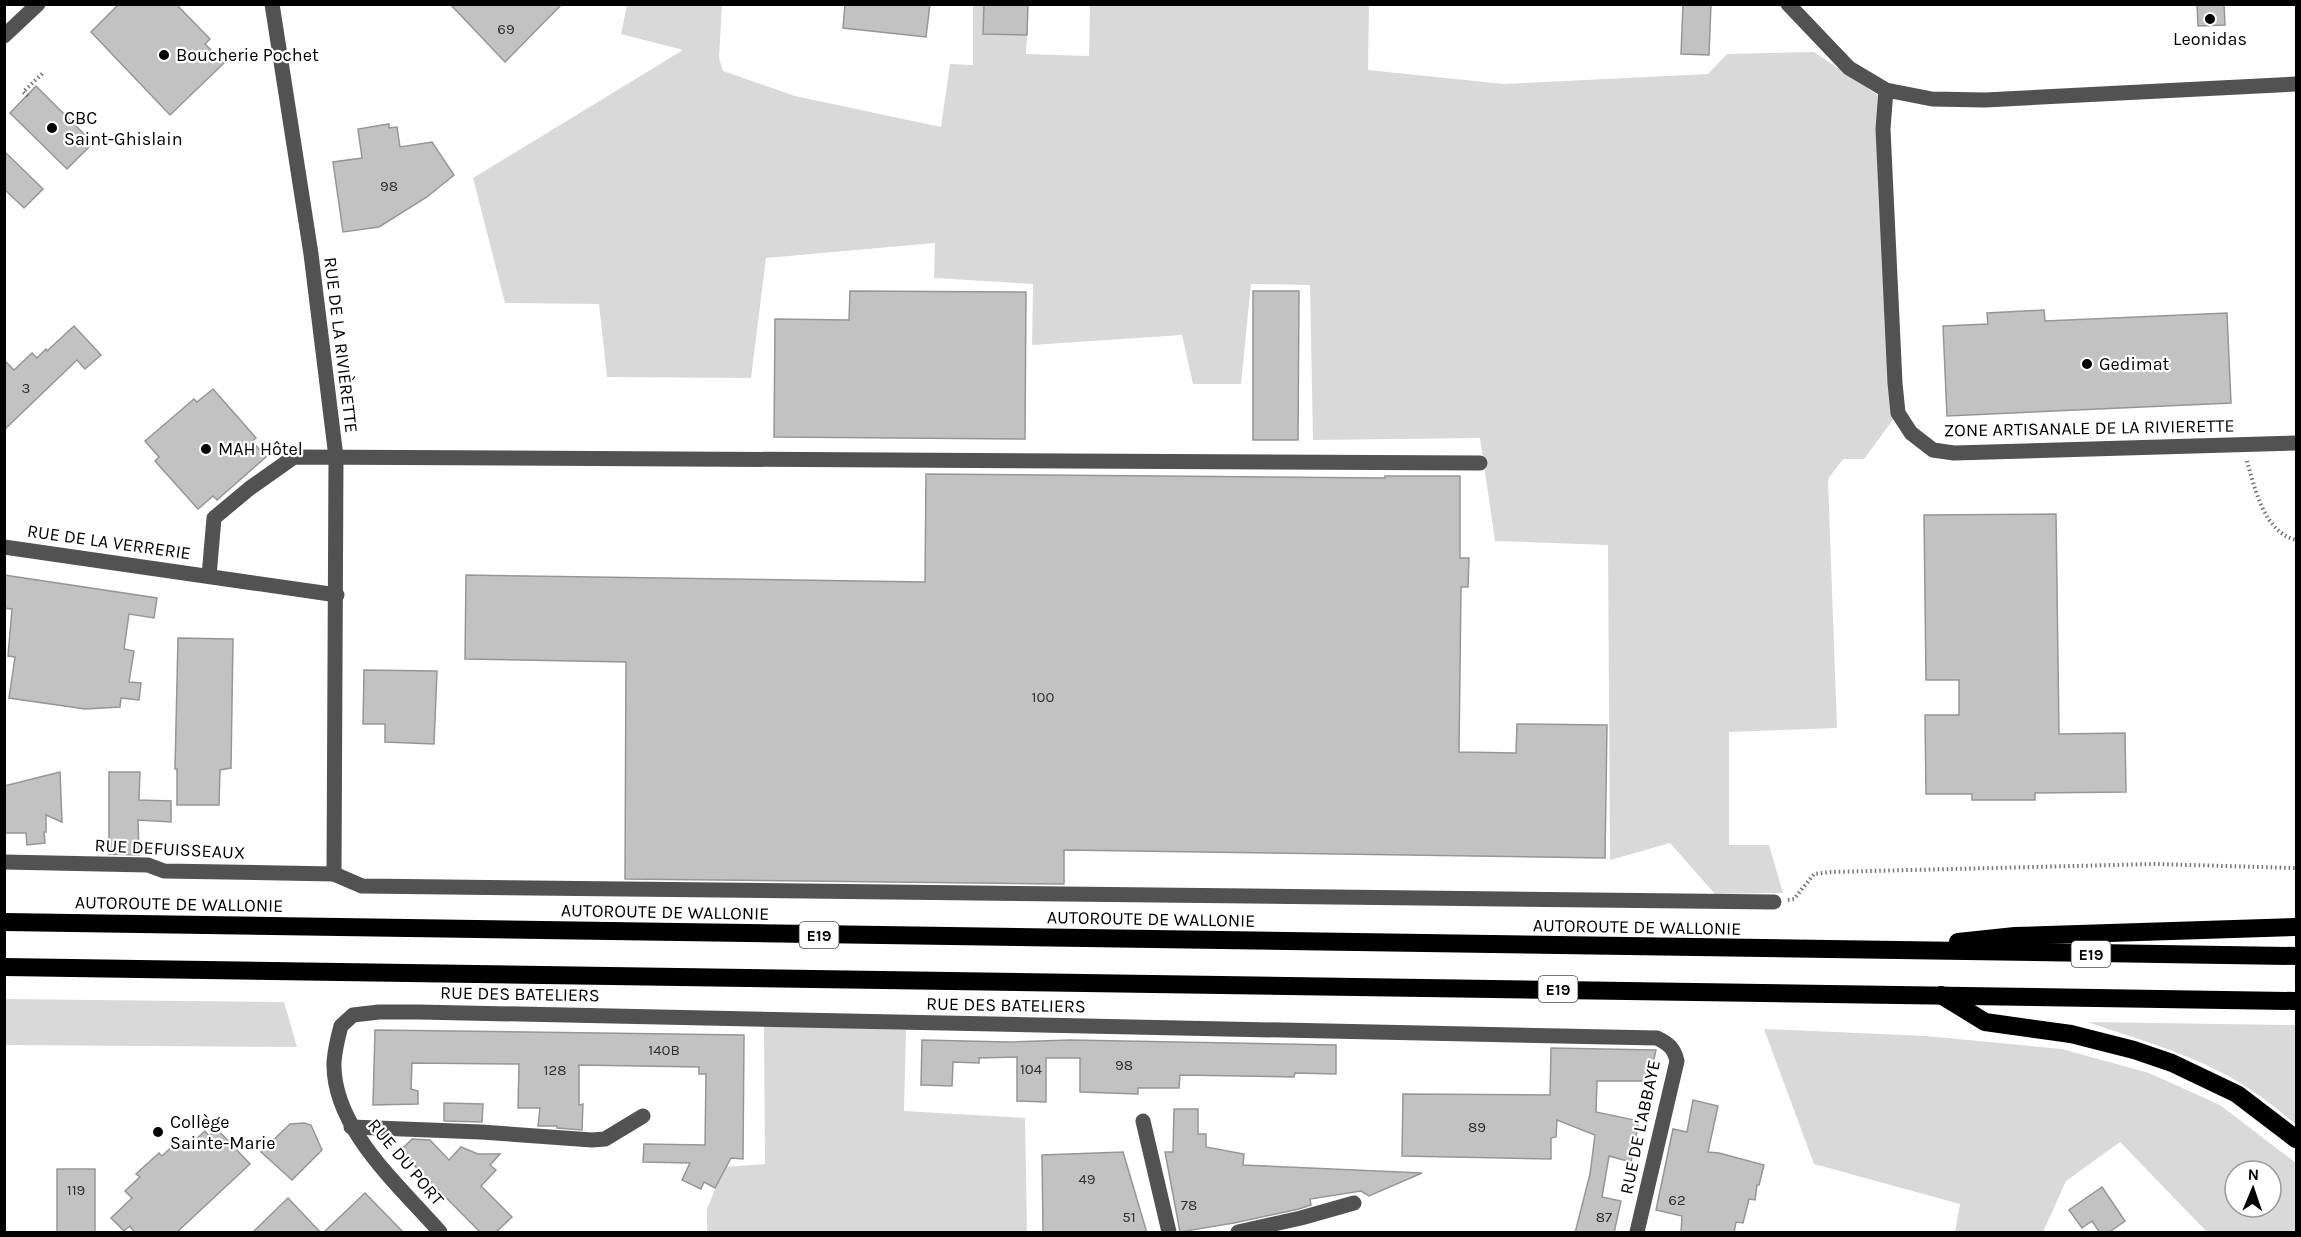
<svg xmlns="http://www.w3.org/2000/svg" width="2301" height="1237" viewBox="0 0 2301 1237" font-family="Karla,sans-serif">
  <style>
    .green { fill: #d9d9d9; fill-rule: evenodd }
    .building { fill: #c2c2c2; stroke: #969696; stroke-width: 1.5 }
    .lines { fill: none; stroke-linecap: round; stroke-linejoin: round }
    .path { stroke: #747474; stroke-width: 4; stroke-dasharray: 1.5 3; stroke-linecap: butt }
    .minor { stroke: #525252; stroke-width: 15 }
    .highway { stroke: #000; stroke-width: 18 }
    .poi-dot { fill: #000; stroke: #fff; stroke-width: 2 }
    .labels { text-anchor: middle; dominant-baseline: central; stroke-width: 4.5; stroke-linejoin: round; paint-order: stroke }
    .number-label { font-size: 15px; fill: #303030 }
    .shield { fill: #fff; stroke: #4c4c4c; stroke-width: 1.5 }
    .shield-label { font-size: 16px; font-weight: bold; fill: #000 }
    .poi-label { font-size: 18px; fill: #000; stroke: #fff; text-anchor: start }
    .street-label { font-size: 18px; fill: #000; stroke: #fff }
  </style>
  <rect width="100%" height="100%" fill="#fff"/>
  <g class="green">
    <path d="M627,5h95l-3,53 4,13 72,25 146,31 9,-63 23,1v-60h11l-1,29 44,1 -1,19 63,2 1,-51h279l-1,65 136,14 204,-10 19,-20 87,-2 71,48 13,313 -34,46h-21l-15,20 9,249 -108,4v113h40l14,48 -68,1 -45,-51 -60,17 -2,-315 -113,-4 -15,-103 -167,2 -3,-155 -59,-1 -10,100h-48l-11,-49 -150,10 1,-61 -99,-6 1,-35 -169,15 -15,120 -144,-1 -8,-73 -94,-1 -32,-125 210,-128 -62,-16z"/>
    <path d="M5,999l279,3 13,45 -292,-2z"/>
    <path d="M2088,1022l208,3v100c-20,-18 -43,-35 -66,-48 -45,-25 -94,-38 -142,-55z"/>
    <path d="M764,1025l142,5 -2,81 121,7 2,114h-320v-23l17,-42 41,-3z"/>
    <path d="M1764,1029l162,7 136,13 87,24 71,32 76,58v69h-89l-87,-90 -54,39 -23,51h-88l5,-28 -146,-40zM2235,1171h36v36h-36z"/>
  </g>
  <g class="building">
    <path d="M119,4h57l34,35 -5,5 19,19 -54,52 -79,-83z"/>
    <path d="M450,4h112l-57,58z"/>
    <path d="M845,4h85l-4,33 -83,-9z"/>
    <path d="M984,4h44l-1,31 -44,-1z"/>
    <path d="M1683,4h28l-2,51 -28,-1z"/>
    <path d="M2197,4h27l1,21 -27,1z"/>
    <path d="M36,86l57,57 -26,26 -57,-56z"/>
    <path d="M389,124v4l8,-1 3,20 32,-5 22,33 -27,22 -48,30 -36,5 -10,-70 29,-4 -4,-29z"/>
    <path d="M4,151l39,38 -19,19 -20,-19z"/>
    <path d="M850,291l176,1 -1,147 -251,-2 1,-118 74,1z"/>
    <path d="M1253,291h46l-1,149h-45z"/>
    <path d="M2044,310l1,11 182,-8 4,90 -284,13 -4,-90 45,-2 -1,-11z"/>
    <path d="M74,326l27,29 -16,14 -8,-9 -73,70v-70l10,10 18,-17 5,5 9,-9 1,2z"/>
    <path d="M213,389l43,49 -4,3 14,16 -49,43 -4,-4 -15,13 -43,-48 4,-4 -14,-16 49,-42 3,3z"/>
    <path d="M926,474l459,4v-2h75v82h9l-1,29h-7l-2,165 57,1 1,-29 90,1 -2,133 -541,-8v34l-439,-5 1,-217 -161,-3 1,-84 459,7z"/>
    <path d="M2056,514l3,220 66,-1 1,59 -91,1v7h-63v-6h-46l-1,-79h34v-35h-33l-2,-165z"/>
    <path d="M4,575l153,23 -3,20 -25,-4 -5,35 10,2 -5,31 12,1 -2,17 -18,-2 -1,9 -35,2 -76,-11 6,-41 -7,-1 4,-47 -8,-1z"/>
    <path d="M178,638l55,1 -2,129 -11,2 -1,35h-42v-36h-2z"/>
    <path d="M364,670l73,1 -3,73 -49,-2v-18h-22z"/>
    <path d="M60,772l2,50 -16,-7v17h-2l1,11 -18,2 -1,-12h-22v-47z"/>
    <path d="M109,772h31l-1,28 32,1v21l-33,-2 1,35 -30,-1z"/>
    <path d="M375,1030l369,5 -1,124 -12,-1 -16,30 -11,-6 -3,7 -19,-9 8,-17 -47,-1 1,-18 61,1 1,-71h-7v-7l-120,-2v40l4,-1 -1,26 -25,-2v-2h-19l2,-18h-22l1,-44 -107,-1 -1,26 7,2v13l-45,1z"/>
    <path d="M922,1040l86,2 62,-2 266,5v29l-41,-1 -1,4 -114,-2 -1,13h-41v6l-58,-2v-34h-34v44l-29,-1v-44l-38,1v5l-26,-1 -1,24 -31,-1z"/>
    <path d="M1551,1048l105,2 -7,31h-52l-1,31 43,9 -8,41 -22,-6 -7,41 19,4 -7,32h-39l15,-59 5,-39 -38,-15 -1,17 -5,1v21l-149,-3 1,-62 147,1z"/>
    <path d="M1693,1100l25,6 -10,46 11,1 45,12 -5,20h-2l-2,15 -6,-1 -6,24 -7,-1 -2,11h-53l1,-17 -26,-6 17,-81 14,3z"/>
    <path d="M444,1103l39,1 -1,18 -38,-1z"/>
    <path d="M1174,1109h24v25h8v13l38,7 -1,11 179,8 -53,23 -8,-5 -51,8 1,6 -12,4 -65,14 -54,9 -15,-80h8z"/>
    <path d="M304,1123l7,2 11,25 -30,30 -31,-28 29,-28z"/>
    <path d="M217,1129l33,35 -74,69h-41l-5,-7 -6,5 -13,-13 21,-20 -7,-7 15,-14 -4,-3 23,-21 3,3 17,-16 7,8 19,-17 4,5z"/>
    <path d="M412,1139l18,1 19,20 12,-13 17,7h22l-10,11 6,5 -15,16 31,31 -17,16h-14l-81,-82z"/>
    <path d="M1123,1152l24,81h-104l-1,-78z"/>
    <rect x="57" y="1169" width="38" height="64"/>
    <path d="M2102,1187l23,34 -17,12h-8l-8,-12 -10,7 -13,-18z"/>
    <path d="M365,1193l39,40h-81z"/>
    <path d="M288,1198l33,35h-69z"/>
  </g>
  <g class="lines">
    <g class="path">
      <path d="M28,96l-5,-4 20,-19"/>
      <path d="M2247,461c8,28 17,71 49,79"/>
      <path d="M1788,900l6,-1 20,-25 16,-2 325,-8 141,4"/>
    </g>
    <g class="minor">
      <path d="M272,4l39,250 25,203 -2,417"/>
      <path d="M1788,4l61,64 37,22 46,9 53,1 311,-16"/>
      <path d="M4,36l34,-32"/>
      <path d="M1886,90l-3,39 12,254 3,30 13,20 22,17 21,3 342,-10"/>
      <path d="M4,547l333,48"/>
      <path d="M209,576l5,-58 36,-30 44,-31 1186,6"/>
      <path d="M4,862l144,3 16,6 170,3 28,12 1412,16"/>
      <path d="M1143,1121l26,111"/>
      <path d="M351,1127l130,5 111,8 13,-1 38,-23"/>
      <path d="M440,1232c-40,-46 -108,-104 -106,-170 1,-13 4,-25 7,-36l12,-11 26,-3h40l1238,26c12,6 17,10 20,23l-40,171"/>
      <path d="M1238,1232l63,-14 53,-15"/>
    </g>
    <g class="highway">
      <path d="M4,922l2292,34"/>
      <path d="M1958,942l57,-6 281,-9"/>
      <path d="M4,967l2292,34"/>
      <path d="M1941,995l44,27 86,12 63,16 38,13 65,31 59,45"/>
    </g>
  </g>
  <g class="poi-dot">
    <circle cx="2210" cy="19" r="6"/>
    <circle cx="164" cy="55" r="6"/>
    <circle cx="52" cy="128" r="6"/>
    <circle cx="2087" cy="364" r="6"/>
    <circle cx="206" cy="449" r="6"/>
    <circle cx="158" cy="1132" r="6"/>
  </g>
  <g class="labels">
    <g class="number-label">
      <text x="506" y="29">69</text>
      <text x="389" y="186">98</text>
      <text x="26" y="388">3</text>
      <text x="1043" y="697">100</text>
      <text x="664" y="1050">140B</text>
      <text x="1124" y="1065">98</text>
      <text x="1031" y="1069">104</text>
      <text x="555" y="1070">128</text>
      <text x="1477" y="1127">89</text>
      <text x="1087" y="1179">49</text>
      <text x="76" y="1190">119</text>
      <text x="1677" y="1200">62</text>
      <text x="1189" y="1205">78</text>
      <text x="1129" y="1217">51</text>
      <text x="1604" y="1217">87</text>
    </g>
    <g class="shield">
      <rect x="799.5" y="922" width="39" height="26" rx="4.5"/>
      <rect x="2071.5" y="941" width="39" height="26" rx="4.5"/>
      <rect x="1538.5" y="976" width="39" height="26" rx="4.5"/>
    </g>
    <g class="shield-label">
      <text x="819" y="935">E19</text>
      <text x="2091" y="954">E19</text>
      <text x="1558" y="989">E19</text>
    </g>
    <g class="poi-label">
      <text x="2210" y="39" text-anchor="middle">Leonidas</text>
      <text x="176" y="55">Boucherie Pochet</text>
      <text x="64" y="118">CBC<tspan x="64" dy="21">Saint-Ghislain</tspan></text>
      <text x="2099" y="364">Gedimat</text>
      <text x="218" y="449">MAH Hôtel</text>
      <text x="170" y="1122">Collège<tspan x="170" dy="21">Sainte-Marie</tspan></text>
    </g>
    <g class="street-label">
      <text transform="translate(341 345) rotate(83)">RUE DE LA RIVIÈRETTE</text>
      <text transform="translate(2089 428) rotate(-1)">ZONE ARTISANALE DE LA RIVIERETTE</text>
      <text transform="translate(109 542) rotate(8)">RUE DE LA VERRERIE</text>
      <text transform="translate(170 849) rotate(3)">RUE DEFUISSEAUX</text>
      <text transform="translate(179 904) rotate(1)">AUTOROUTE DE WALLONIE</text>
      <text transform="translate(665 912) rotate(1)">AUTOROUTE DE WALLONIE</text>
      <text transform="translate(1151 919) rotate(1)">AUTOROUTE DE WALLONIE</text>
      <text transform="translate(1637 927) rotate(1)">AUTOROUTE DE WALLONIE</text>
      <text transform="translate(520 994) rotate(1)">RUE DES BATELIERS</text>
      <text transform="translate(1006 1005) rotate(1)">RUE DES BATELIERS</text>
      <text transform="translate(1640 1127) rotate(-78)">RUE DE L'ABBAYE</text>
      <text transform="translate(406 1162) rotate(50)">RUE DU PORT</text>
    </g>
  </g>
  <rect width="2301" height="1237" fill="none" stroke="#000000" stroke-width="12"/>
  <g transform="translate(2253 1189) rotate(2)"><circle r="28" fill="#ffffff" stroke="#999999" stroke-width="1.5"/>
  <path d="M0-4.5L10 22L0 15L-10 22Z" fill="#000000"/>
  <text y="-9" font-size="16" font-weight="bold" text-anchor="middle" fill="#000000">N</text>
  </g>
</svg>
